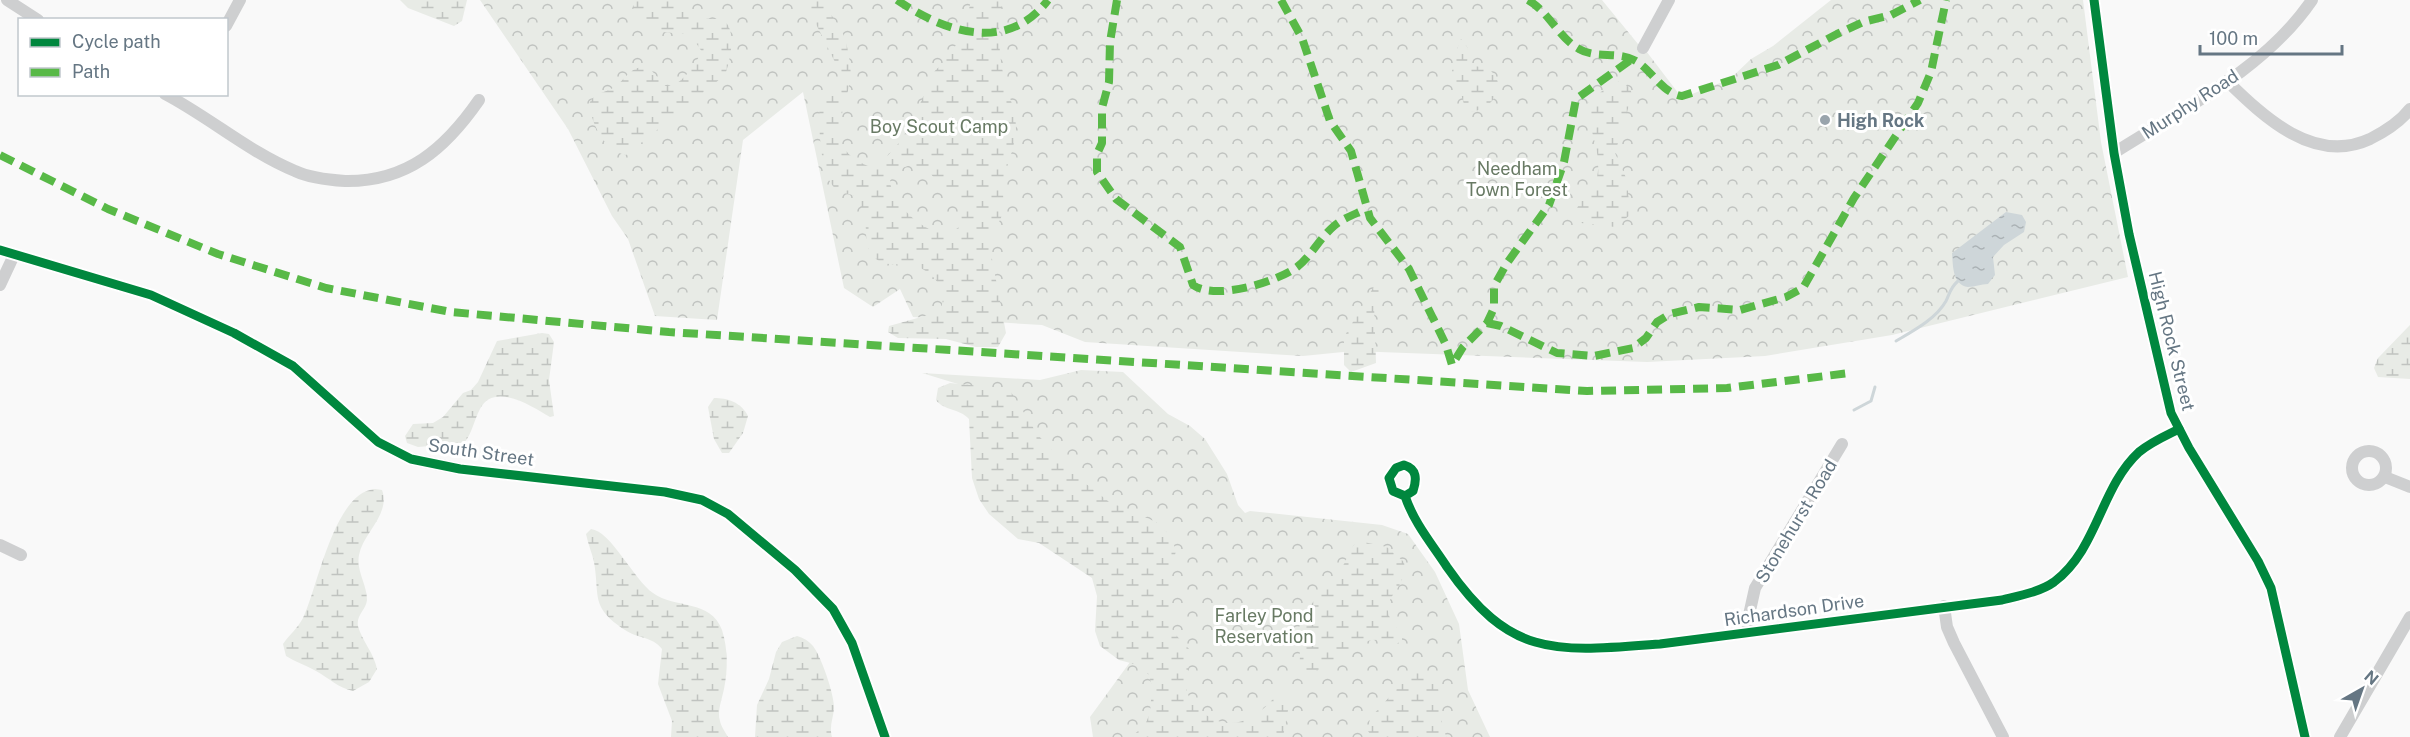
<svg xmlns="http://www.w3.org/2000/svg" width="2410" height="737" viewBox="0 0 2410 737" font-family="'Public Sans',sans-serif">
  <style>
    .forest { fill: url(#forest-crowns) }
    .wetland { fill: url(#wetland-marsh); fill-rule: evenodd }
    .water { fill: url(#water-ripples) }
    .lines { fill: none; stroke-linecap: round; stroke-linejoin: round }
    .stream { stroke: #ced6d9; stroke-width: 3 }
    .minor { stroke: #cecfd0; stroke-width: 12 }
    .quiet { stroke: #58b947; stroke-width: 8; stroke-dasharray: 15 8; stroke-linecap: butt }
    .cycleway-casing { stroke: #fff; stroke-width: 13 }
    .cycleway { stroke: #00873e; stroke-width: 9 }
    .poi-dot { fill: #99a4ac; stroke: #fff; stroke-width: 2 }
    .labels { text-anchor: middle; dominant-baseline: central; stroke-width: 6; stroke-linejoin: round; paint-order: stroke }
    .street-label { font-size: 18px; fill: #657683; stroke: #fff }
    .poi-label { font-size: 18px; font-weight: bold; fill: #657683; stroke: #fff; text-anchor: start }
    .park-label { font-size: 18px; fill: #687a64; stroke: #fff }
  </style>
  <defs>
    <pattern id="forest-crowns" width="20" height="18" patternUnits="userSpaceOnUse" patternTransform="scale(1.5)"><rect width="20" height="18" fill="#e8ebe6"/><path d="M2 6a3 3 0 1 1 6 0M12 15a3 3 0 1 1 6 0" fill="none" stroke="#c0c3c0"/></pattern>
    <pattern id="wetland-marsh" width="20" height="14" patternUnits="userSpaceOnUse" patternTransform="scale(1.5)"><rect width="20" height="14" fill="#e8ebe6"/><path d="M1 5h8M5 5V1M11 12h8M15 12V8" fill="none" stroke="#c0c3c0"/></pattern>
    <pattern id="water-ripples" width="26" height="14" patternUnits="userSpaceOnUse" patternTransform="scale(1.5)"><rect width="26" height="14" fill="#ced6d9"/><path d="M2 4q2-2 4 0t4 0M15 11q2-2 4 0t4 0" fill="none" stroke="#abb2b5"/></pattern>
  </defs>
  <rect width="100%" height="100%" fill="#f9f9f9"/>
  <g class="forest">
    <path d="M480,0h1122l36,44 2,-1 42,55 48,-19 21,-20 22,-13 58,-46h252l18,142 27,135 -236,58 -127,21 -118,6 -294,-11 -50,5 -218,-14 -43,-17 -129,-8 -13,-28 -27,18 -29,-19 -41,-196 -60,48 -26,180 -62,-4 -27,-77 -16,-23 -44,-87z"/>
    <path d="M1081,370l42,2 45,42 22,12 15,13 22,35 11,31 7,8 5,-2 132,14 26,9 27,38 24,52 9,66 22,47h-397l-3,-20 43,-59 -35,-42 1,-43 -115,-181 -62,-19 118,7z"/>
  </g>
  <g class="wetland">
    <path d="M400,0h67l-5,21 -8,5 -46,-18z"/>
    <path d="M634,0h53l7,16c9,5 19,1 28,4 16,7 8,42 3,55l-99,80c-22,-4 -34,-31 -37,-51 6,-12 13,-10 24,-16 11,-6 14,-18 28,-21l11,4 13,15c16,2 29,-21 37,-34 -16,-28 -21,-15 -44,-21 -10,-2 -17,-10 -25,-16z"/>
    <path d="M796,0h27c6,14 16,24 21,36 3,9 5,19 6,28 6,37 -37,79 18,102 32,-5 53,-64 63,-89 3,-7 11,-12 15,-18 16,-19 20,-35 25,-59h33c-8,16 -5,58 0,77 4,17 11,31 12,49 0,19 -8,35 -12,53 -3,12 2,24 -2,36 -3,11 -12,16 -13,28l17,90 -8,14h-22l-30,-8 -48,-1 -10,-6 1,-6 50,-14c11,-19 -4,-40 -24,-46 -15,-5 -31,4 -43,-11 -8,-11 -5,-24 -7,-36 -1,-8 -6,-15 -9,-22 -6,-4 -11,-3 -17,-6 -20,-9 -21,-71 -19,-89l19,-20 2,-8 -33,-66zM912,165l13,3 35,37 2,19c-23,27 -70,-17 -72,-43 5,-11 10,-13 22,-16z"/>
    <path d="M1461,39l7,9 -1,16c9,4 19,1 26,9 16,18 -8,42 -27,38l-5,-17 -11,-11 5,-29z"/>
    <path d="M1620,81l10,7 2,7 -17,58 12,27 3,35 -15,12 -34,-4 -6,-6c0,-15 18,-25 22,-40 6,-23 -10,-50 -9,-74l20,-17z"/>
    <path d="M1376,283l7,4 -9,18 2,58 -25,9 -7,-7v-28z"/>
    <path d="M2410,325v54l-32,-2 -4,-9 4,-10z"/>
    <path d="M542,333l7,1 5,8 -5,38 5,36 -4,1c-17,-10 -56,-36 -70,-8 -6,11 -8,25 -16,34l-46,4 -11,-4 -2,-7 8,-12 20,-1 10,-6 20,-24 8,-3 7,-8 19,-41z"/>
    <path d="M950,383l59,6 29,46 38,41 32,25 48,21 15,14 5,15 -7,27 1,41 3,13 17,18c1,14 -6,29 -3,42 3,9 11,17 18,22 29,21 55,2 74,-22l9,-1 3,3 -8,43h-152l14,-12 5,-12 2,-26 -3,-12 -11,-10 -19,-5 -19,-14 -5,-15 2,-35 -5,-18 -53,-35 -21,-4 -29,-25 -10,-15 -7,-21 -3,-59c-10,-11 -25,-8 -33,-19l2,-12z"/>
    <path d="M714,398c13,0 27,4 34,18l-5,17 -14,20h-7l-8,-14 -6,-32z"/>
    <path d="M375,489l7,1c9,24 -19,43 -23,65 -3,16 8,29 8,45 -1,10 -11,15 -9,26 4,15 16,27 19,43l-8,13 -16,9c-15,-3 -24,-13 -37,-20 -10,-6 -21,-9 -30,-15l-3,-12c6,-9 15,-16 20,-26 15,-31 31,-126 72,-129z"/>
    <path d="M591,529c20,2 43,51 62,64 22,16 58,6 69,37 6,19 6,40 2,59 -2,10 -7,22 -4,32 1,5 5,11 8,16h-57l1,-16 -14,-37 4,-35c-10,-13 -24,-10 -37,-19 -35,-23 -25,-33 -31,-68 -2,-9 -6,-18 -8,-28z"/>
    <path d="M1359,541l28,6 17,15c5,33 -37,36 -2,72v7l-6,3c-45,-19 -54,33 -93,27l-4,-4c3,-14 -2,-25 0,-38 3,-21 34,-47 45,-65 5,-9 5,-17 15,-23z"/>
    <path d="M797,636c6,2 11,4 16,10 8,10 22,50 21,63 -1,10 -5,17 -2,28h-77l2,-32 12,-26 7,-27 6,-10z"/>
    <path d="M1417,667c34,12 17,45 30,70h-75l-4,-6 2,-13z"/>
  </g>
  <path class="water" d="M2006,212l16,3 4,7 -2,10 -20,13 -11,12 2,18 -7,9c-7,0 -13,3 -20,3 -16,-2 -15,-23 -16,-34z"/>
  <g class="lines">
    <g class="stream">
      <path d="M1896,341c17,-10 40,-22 50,-40 4,-8 4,-13 12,-20"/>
      <path d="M1854,410l17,-9 4,-14"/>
    </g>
    <g class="minor">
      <path d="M7,0l31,20"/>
      <path d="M2094,0l20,153 15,81 42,179 18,35 69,113 13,27 34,149"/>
      <path d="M226,26l14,-26"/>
      <path d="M1643,48l26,-48"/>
      <path d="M2227,81c37,36 87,84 143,58 16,-8 30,-17 40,-30"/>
      <path d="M165,94c44,23 84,58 130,77 15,7 34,9 50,10 62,1 100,-32 134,-81"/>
      <path d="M2114,153c69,-44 151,-84 198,-153"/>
      <path d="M0,250l151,45 83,38 59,33 85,76 33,17 49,10 205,23 37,8 26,14 67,56 38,39 19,34 33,94"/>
      <path d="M0,285l14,-30"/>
      <circle cx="2369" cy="468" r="17"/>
      <path d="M2385,477l25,10"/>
      <path d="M1405,496l-12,-5 -4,-13 7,-10 8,-3c13,4 13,14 9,26l-8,5c9,27 27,48 42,71 64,92 109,85 213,77l342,-44c16,-4 38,-8 52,-18 44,-33 46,-94 85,-130 12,-10 26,-16 40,-23"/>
      <path d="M0,545l21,10"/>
      <path d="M1944,606l3,21 7,16 49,94"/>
      <path d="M1745,633l10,-45 87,-144"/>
      <path d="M2340,737l70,-120"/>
    </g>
    <g class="quiet">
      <path d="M897,0c47,32 110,54 151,0"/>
      <path d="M1117,0l-7,42 -1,40 -7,26v35l-5,11v18l19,27 64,48 13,38c23,16 83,-3 104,-18 14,-11 23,-29 37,-41 9,-8 22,-12 32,-17"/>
      <path d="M1281,0l21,38 28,83 21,30 19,67 39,51 37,76 6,20 11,-18 24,-24 7,-15v-22l13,-23 42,-58 15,-43 12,-63 56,-40"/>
      <path d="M1528,0c21,12 31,38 51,49 17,10 38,2 55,11 18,9 27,33 48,36l96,-31 59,-31 26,-12 28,-7 29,-15"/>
      <path d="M0,155l108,54 110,45 108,34 125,24 218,20 918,59 140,-3 123,-15"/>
      <path d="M1487,323l14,3 56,27 37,3 39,-8 13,-10 11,-16 13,-8 29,-7 41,3 46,-13 17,-9 51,-90 64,-95 13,-31 15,-72"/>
    </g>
    <g class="cycleway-casing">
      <g id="cycleway">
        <path d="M2094,0l20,153 15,81 42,179 18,35 69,113 13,27 34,149"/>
        <path d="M0,250l151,45 83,38 59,33 85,76 33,17 49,10 205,23 37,8 26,14 67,56 38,39 19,34 33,94"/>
        <path d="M1405,496l-12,-5 -4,-13 7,-10 8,-3c13,4 13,14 9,26l-8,5c9,27 27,48 42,71 64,92 109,85 213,77l342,-44c16,-4 38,-8 52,-18 44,-33 46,-94 85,-130 12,-10 26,-16 40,-23"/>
      </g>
    </g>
    <use href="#cycleway" class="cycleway"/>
  </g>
  <circle class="poi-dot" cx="1825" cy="120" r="6"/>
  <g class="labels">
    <g class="street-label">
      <text transform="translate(2190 104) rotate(-33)">Murphy Road</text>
      <text transform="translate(2172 341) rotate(76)">High Rock Street</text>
      <text transform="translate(481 452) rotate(8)">South Street</text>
      <text transform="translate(1796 521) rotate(-59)">Stonehurst Road</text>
      <text transform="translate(1794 610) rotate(-8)">Richardson Drive</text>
    </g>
    <g class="poi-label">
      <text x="1837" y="120">High Rock</text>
    </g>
    <g class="park-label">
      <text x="939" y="126">Boy Scout Camp</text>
      <text x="1517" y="168">Needham<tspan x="1517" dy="21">Town Forest</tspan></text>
      <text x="1264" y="615">Farley Pond<tspan x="1264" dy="21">Reservation</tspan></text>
    </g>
  </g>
  <rect x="18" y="18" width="210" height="78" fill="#ffffff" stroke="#c1c8cd" stroke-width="1.5"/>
  <rect x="30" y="38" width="30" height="9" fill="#00873e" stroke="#c1c8cd" stroke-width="1.5"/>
  <text x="72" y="48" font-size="18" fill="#657683">Cycle path</text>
  <rect x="30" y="68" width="30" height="9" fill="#58b947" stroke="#c1c8cd" stroke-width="1.5"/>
  <text x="72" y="78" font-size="18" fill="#657683">Path</text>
  <g transform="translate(2362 689) rotate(40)" stroke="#ffffff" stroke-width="4.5" paint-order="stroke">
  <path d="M0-4.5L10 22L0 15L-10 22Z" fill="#657683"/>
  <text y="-9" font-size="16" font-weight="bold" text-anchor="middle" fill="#657683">N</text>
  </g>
  <path d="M2200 45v9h142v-9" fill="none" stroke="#657683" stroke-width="3"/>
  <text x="2209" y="45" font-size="18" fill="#657683" stroke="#ffffff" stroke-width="4.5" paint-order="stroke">100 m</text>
</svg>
